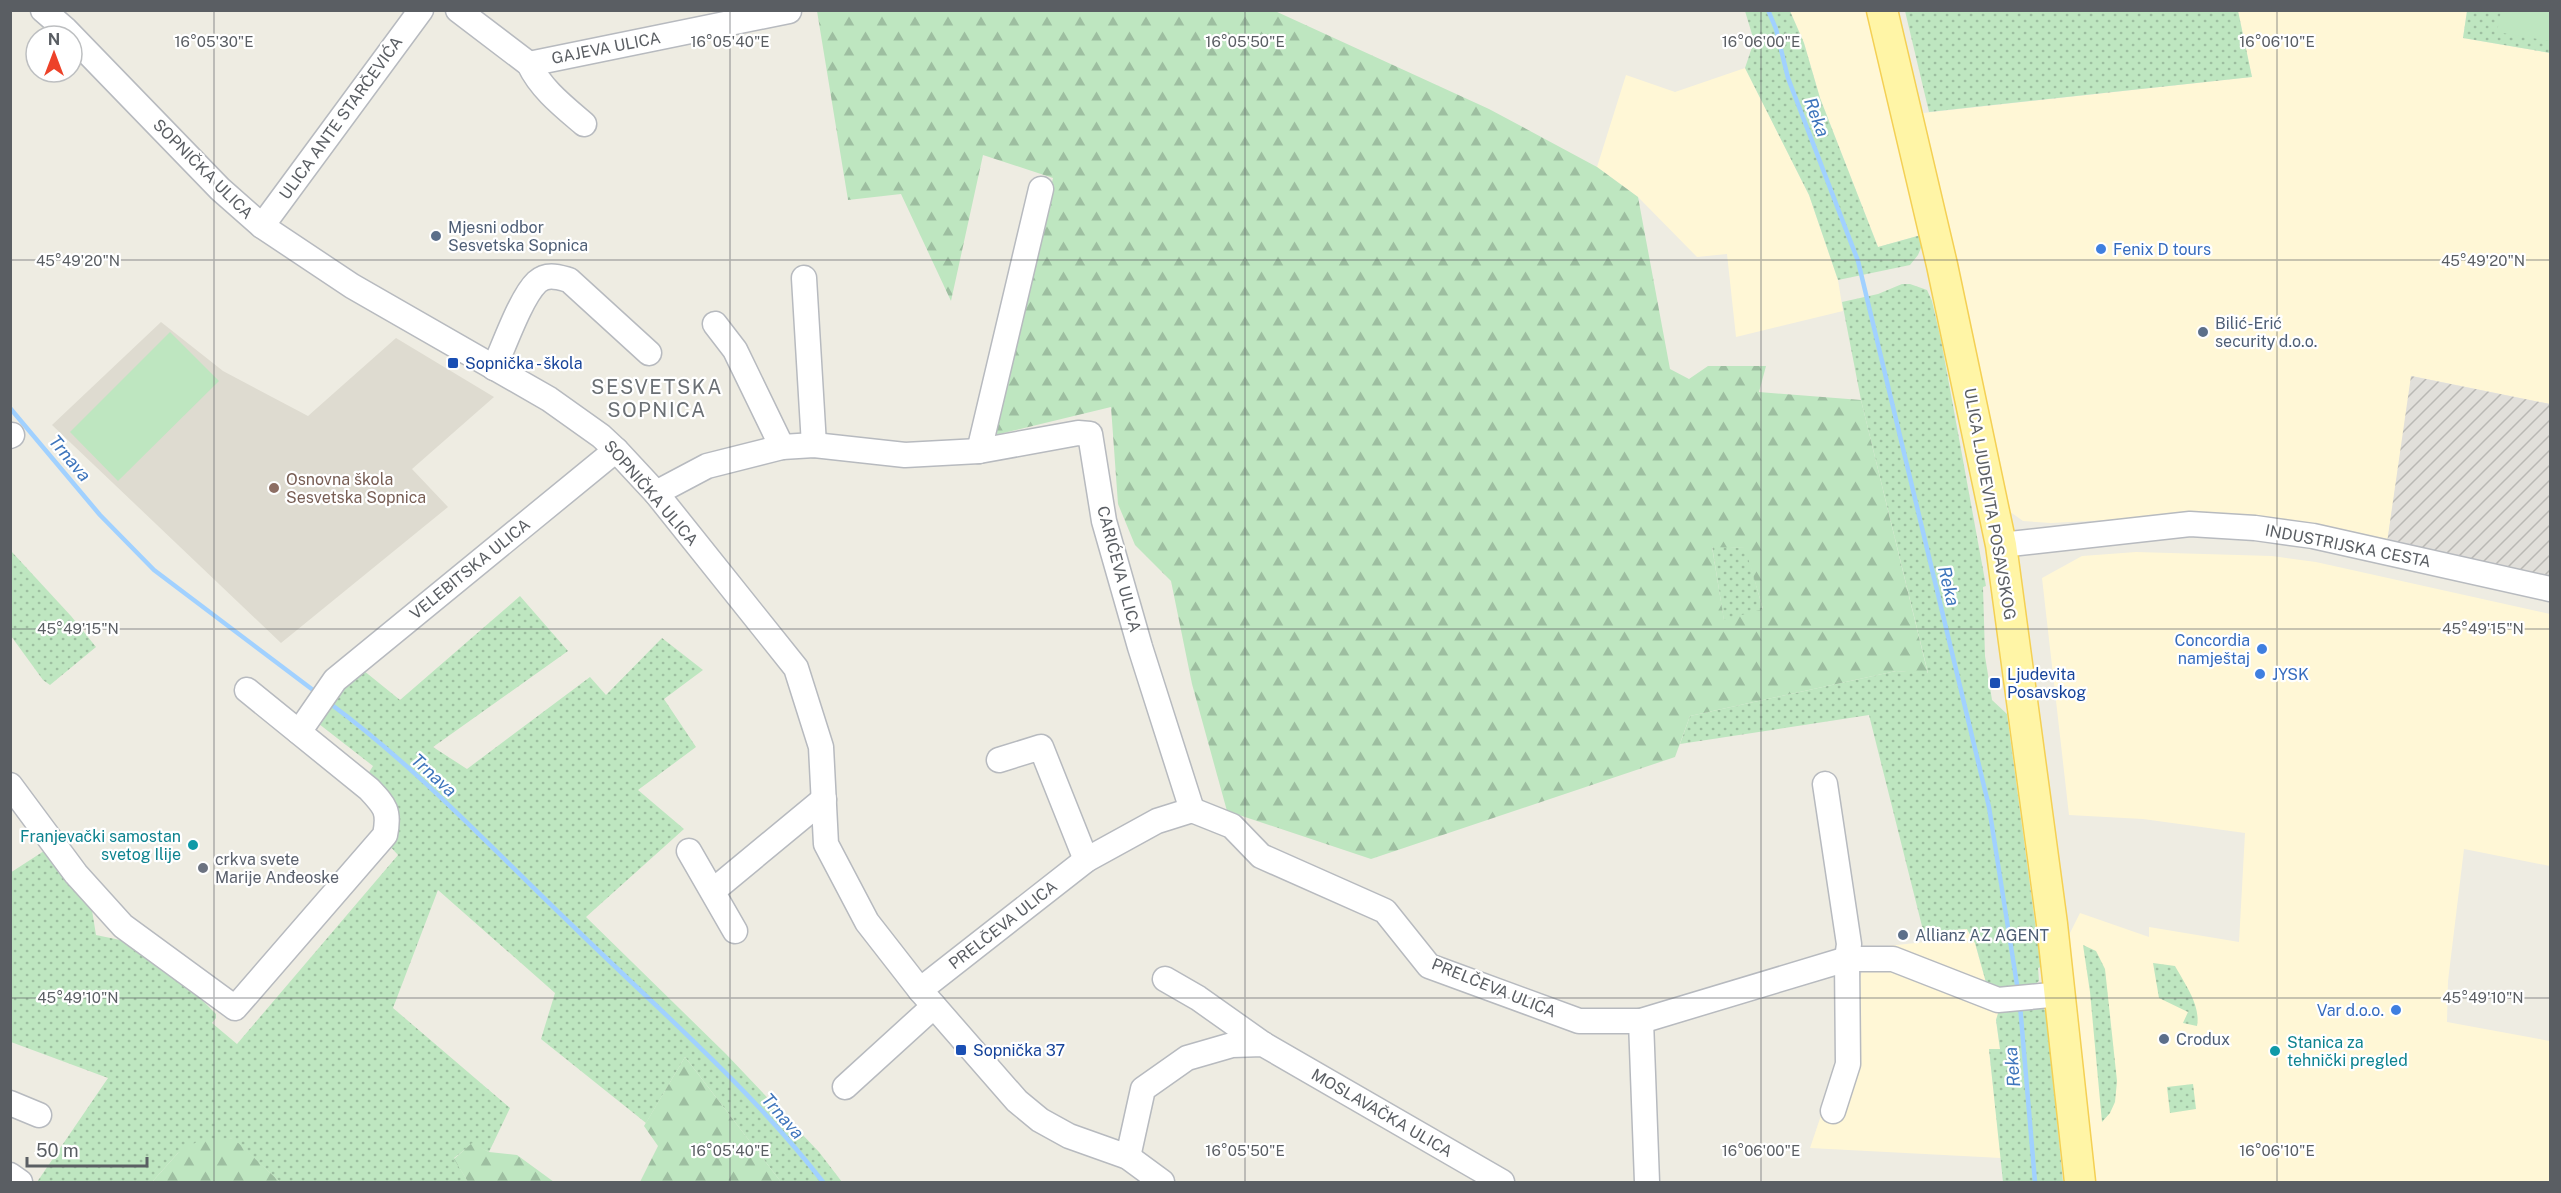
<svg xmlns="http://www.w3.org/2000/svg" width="2561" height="1193" viewBox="0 0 2561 1193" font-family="'Public Sans',sans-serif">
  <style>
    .commercial { fill: #fff7d6 }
    .industrial { fill: url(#industrial-furrows) }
    .education { fill: #dedbd0 }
    .grass { fill: url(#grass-dots) }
    .forest { fill: url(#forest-firs); fill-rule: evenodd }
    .pitch { fill: #bee6c0 }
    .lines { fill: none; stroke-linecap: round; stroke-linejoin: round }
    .stream { stroke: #a1d1ff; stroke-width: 4.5 }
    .minor-casing { stroke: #b7babf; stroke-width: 27 }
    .major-casing { stroke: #f4d054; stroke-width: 33 }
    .minor { stroke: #fff; stroke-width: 24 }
    .major { stroke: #fff5a6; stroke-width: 30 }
    .ticks { fill: none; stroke: #5a5e63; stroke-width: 1.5; stroke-opacity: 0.45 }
    .service-dot { fill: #5c6f8a; stroke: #fff; stroke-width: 2 }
    .shop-dot { fill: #3f7fe0; stroke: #fff; stroke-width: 2 }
    .transit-dot { fill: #1a4fb4; stroke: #fff; stroke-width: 2 }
    .education-dot { fill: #8d6e63; stroke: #fff; stroke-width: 2 }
    .culture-dot { fill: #0f9aa8; stroke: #fff; stroke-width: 2 }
    .worship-dot { fill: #6b7280; stroke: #fff; stroke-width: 2 }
    .labels { text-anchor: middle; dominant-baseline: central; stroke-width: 4.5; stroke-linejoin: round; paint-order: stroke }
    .street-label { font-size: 16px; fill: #5a5e63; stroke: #fff }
    .service-label { font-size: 16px; fill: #4e5e75; stroke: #fff; text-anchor: start }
    .shop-label { font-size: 16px; fill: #366cbe; stroke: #fff; text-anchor: start }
    .transit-label { font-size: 16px; fill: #164399; stroke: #fff; text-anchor: start }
    .education-label { font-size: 16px; fill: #785e54; stroke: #fff; text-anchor: start }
    .culture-label { font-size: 16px; fill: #0d838f; stroke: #fff; text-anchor: end }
    .worship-label { font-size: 16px; fill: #5b616d; stroke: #fff; text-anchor: start }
    .water-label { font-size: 18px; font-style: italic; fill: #3e75bc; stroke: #fff }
    .quarter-label { font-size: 20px; letter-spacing: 1.5px; fill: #6b7075; stroke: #fff }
    .ticks-label { font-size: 15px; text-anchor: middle; fill: #5a5e63; stroke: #fff; stroke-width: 4.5; stroke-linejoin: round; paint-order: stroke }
  </style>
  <defs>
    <pattern id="industrial-furrows" width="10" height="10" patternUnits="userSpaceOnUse" patternTransform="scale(1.5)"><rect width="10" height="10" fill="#e1dfda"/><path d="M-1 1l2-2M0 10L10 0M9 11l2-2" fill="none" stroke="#b9b8b4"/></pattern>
    <pattern id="grass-dots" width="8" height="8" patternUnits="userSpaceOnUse" patternTransform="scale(1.5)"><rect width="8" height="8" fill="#bee6c0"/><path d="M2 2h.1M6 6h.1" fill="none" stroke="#9dbea0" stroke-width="1.8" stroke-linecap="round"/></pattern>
    <pattern id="forest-firs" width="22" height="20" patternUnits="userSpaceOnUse" patternTransform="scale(1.5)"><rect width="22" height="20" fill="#bee6c0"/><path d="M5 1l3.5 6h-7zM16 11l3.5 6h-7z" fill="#9dbea0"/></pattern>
  </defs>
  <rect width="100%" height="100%" fill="#eeece2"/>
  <g class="commercial">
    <path d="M1790,11h82l49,224 -43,12 -58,-149 -16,-55z"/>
    <path d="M2238,11h229l-4,27 87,15v351l-138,-28 -25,167 -202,-27 -134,7 -28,-2 -14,-10 -95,-397 338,-37z"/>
    <path d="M1745,68l64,127 29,85 5,31 -107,26 -9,-83 -30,3 -59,-60 -41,-30 29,-92 49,17z"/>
    <path d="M2136,552l136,4 44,6 234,52v252l-86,-17 -16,132 -1,41 103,19v141h-460l-24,-241 14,-28 69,24v-10l90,15 6,-109 -102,-14 -74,-4 -27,-237 40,-22z"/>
    <path d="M1967,929l8,14 12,43 12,24 -3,10 4,29 -11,1 12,108 -191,-10 26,-77 32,-123 57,-6 16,-11z"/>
  </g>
  <path class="industrial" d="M2411,376l139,28v176l-163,-37z"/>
  <path class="education" d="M161,322l62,49 85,45 88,-78 98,59 -82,72 36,38 -167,136 -229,-218z"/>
  <g class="grass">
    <path d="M1745,11h45l14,32 16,55 58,149 43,-12 2,8 -5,12 -8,10 -72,15 -29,-85 -64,-127 9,-27z"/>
    <path d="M1905,11h333l14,66 -323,35z"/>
    <path d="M2467,11h83v42l-87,-15z"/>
    <path d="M1902,284h8l17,6 5,11 9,39 45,246 -3,1 2,69 7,44 15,14 34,253 -3,1 1,13 -5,4 -35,4 -12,-3 -12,-43 -8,-14 -26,2 -15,11 -57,-227 -189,29 10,-28 206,-45 32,2 -67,-273 -19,-98 36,-8z"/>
    <path d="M1712,546l34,2 17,62 -39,11z"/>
    <path d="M11,551l60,65 25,31 -46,38 -7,-5 -32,-44z"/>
    <path d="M520,596l48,55 -135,96 34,22 123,-92 16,18 56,-57 41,32 -39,29 32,48 -58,43 46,39 -98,88 140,137 93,98 23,30h-61l-96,-125 -39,66 -105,-84 14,-46 -117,-103 -45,118 117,100 -21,44 -17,-8 -18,14 14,24h-188l-48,-44 -54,15 -26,29h-115l71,-104 -97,-36 -1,-169 37,-24 44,55 5,31 29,6 71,53 20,20v4l-4,5 25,21 161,-189 -11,-12 -22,-64 8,-13 -54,-42 39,-58 42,34z"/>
    <path d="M2083,945l13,6 9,18 12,112 -2,21 -5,11 -8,9 -12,-130z"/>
    <path d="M2153,963l22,3c10,18 26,40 22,60l-14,-3 5,-11 -29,-14z"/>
    <path d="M2041,1007l5,4 2,17 15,154h-60l-14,-133h11l-4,-29 3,-10z"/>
    <path d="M2193,1084l3,25 -26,4 -3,-26z"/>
  </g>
  <g class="forest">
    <path d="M817,11h458l214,98 108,58 41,30 32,172 19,10 19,-13h58l-7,26 102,8 67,274 -32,-3 -206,45 -15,41 -304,102 -144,-48 -35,-127 -21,-103 -36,-36 -17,-41 -7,-97 -116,28 58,-257 -70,-23 -32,146 -50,-107 -53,6zM1712,547l33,1 18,61 -39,11z"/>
    <path d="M685,1057l96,125h-141l18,-36 -14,-20z"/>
    <path d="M233,1138l47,44h-128l26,-29 22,-13z"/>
    <path d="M472,1143l17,9 28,3 37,27h-86l-14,-23z"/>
  </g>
  <g class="pitch">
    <path d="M2501,11h49v30l-53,-9z"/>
    <path d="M170,332l49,49 -101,100 -48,-49z"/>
  </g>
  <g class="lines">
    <g class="stream">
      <path d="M1768,10l8,19 12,49 70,183 131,546 29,184"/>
      <path d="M10,408l90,107 54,55 163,123"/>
      <path d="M328,702c90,66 167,150 248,227 84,82 175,160 247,253"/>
      <path d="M2020,1005l15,177"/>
    </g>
    <g class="minor-casing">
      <g id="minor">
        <path d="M43,10l22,19 155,160 42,37 90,60 197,113 52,37 15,14 40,43 140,175 25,79 5,97 41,78 53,68 97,111 23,19 29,16 59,21 34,25"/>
        <path d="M458,10l71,54c12,25 34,42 55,60"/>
        <path d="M529,64l260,-53"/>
        <path d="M262,226l159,-216"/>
        <path d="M804,278l10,167"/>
        <path d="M715,324l20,26 47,97"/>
        <path d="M494,368c10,-22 27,-71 43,-86 10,-9 21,-5 32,-2l80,73"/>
        <path d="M10,436l2,-1"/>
        <path d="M979,451l62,-262"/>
        <path d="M656,493l51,-27 75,-19 32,-2 91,10 74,-4 99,-18 12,1 14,87 36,126 52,163"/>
        <path d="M2001,545l189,-21 65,4 58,8 237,53"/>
        <path d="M299,732l36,-52 281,-230"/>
        <path d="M999,760l42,-13 45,113"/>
        <path d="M1825,784l24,160 -2,15 1,105 -15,47"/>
        <path d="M10,785l66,89 47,52 112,82 150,-173c5,-24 0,-29 -16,-46l-122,-99"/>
        <path d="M689,851l46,80"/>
        <path d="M714,890l110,-91"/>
        <path d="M1165,979l33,19 65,46"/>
        <path d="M920,990l166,-130 71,-39 35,-11 40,16 29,30 124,55 44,55 150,55h62l206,-62h46l105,41 63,-6"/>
        <path d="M1641,1021l6,161"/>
        <path d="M845,1087l89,-81"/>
        <path d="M10,1103l29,12"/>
        <path d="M1128,1157l15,-68 44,-31 45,-13 31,-1 239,138"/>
        <path d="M10,1175l10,7"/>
      </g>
    </g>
    <g class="major-casing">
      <path id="major" d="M1882,10l60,255 59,280 51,379 28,258"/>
    </g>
    <use href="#minor" class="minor"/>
    <use href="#major" class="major"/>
  </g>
  <path class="ticks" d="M214,10v1172M730,10v1172M1245,10v1172M1761,10v1172M2277,10v1172M10,260h2540M10,629h2540M10,998h2540"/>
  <g class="service-dot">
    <circle cx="436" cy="236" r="6"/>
    <circle cx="2203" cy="332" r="6"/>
    <circle cx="1903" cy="935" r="6"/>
    <circle cx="2164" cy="1039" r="6"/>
  </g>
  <g class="shop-dot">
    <circle cx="2101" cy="249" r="6"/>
    <circle cx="2262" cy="649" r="6"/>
    <circle cx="2260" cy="674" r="6"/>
    <circle cx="2396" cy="1010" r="6"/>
  </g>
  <g class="transit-dot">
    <rect x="447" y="357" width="12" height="12" rx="3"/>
    <rect x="1989" y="677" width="12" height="12" rx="3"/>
    <rect x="955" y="1044" width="12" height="12" rx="3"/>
  </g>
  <circle class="education-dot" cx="274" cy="488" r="6"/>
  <g class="culture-dot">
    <circle cx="193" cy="845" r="6"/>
    <circle cx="2275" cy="1051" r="6"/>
  </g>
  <circle class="worship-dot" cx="203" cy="868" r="6"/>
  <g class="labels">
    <g class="street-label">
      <text transform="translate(606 48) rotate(-11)">GAJEVA ULICA</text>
      <text transform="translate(341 118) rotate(-54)">ULICA ANTE STARČEVIĆA</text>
      <text transform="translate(203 169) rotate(45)">SOPNIČKA ULICA</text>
      <text transform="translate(651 493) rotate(49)">SOPNIČKA ULICA</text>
      <text transform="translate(1990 504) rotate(80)">ULICA LJUDEVITA POSAVSKOG</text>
      <text transform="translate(2348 546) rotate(11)">INDUSTRIJSKA CESTA</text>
      <text transform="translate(470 569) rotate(-39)">VELEBITSKA ULICA</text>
      <text transform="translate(1119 569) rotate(75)">CARIĆEVA ULICA</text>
      <text transform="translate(1003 925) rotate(-38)">PRELČEVA ULICA</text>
      <text transform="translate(1494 988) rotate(22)">PRELČEVA ULICA</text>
      <text transform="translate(1382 1113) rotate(30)">MOSLAVAČKA ULICA</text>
    </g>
    <g class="service-label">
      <text x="448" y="227">Mjesni odbor<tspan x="448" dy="18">Sesvetska Sopnica</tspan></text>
      <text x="2215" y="323">Bilić-Erić<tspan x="2215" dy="18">security d.o.o.</tspan></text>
      <text x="1915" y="935">Allianz AZ AGENT</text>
      <text x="2176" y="1039">Crodux</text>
    </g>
    <g class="shop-label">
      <text x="2113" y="249">Fenix D tours</text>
      <text x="2250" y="640" text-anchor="end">Concordia<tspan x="2250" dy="18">namještaj</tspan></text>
      <text x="2272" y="674">JYSK</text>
      <text x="2384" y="1010" text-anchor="end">Var d.o.o.</text>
    </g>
    <g class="transit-label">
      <text x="465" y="363">Sopnička - škola</text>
      <text x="2007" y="674">Ljudevita<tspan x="2007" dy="18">Posavskog</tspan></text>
      <text x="973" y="1050">Sopnička 37</text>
    </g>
    <g class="education-label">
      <text x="286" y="479">Osnovna škola<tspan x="286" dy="18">Sesvetska Sopnica</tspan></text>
    </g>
    <g class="culture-label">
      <text x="181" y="836">Franjevački samostan<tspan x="181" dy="18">svetog Ilije</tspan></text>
      <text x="2287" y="1042" text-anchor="start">Stanica za<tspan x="2287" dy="18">tehnički pregled</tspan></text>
    </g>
    <g class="worship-label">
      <text x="215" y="859">crkva svete<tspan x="215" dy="18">Marije Anđeoske</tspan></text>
    </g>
    <g class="water-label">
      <text transform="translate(1817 117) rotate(69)">Reka</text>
      <text transform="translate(70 458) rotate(50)">Trnava</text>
      <text transform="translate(1949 586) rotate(76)">Reka</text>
      <text transform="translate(434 775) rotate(42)">Trnava</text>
      <text transform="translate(2012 1067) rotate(-95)">Reka</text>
      <text transform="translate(783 1116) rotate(49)">Trnava</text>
    </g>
    <g class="quarter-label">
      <text x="657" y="387">SESVETSKA<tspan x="657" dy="23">SOPNICA</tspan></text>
    </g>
  </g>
  <g class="ticks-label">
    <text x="214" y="47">16°05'30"E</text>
    <text x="730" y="47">16°05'40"E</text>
    <text x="1245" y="47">16°05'50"E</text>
    <text x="1761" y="47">16°06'00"E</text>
    <text x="2277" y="47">16°06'10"E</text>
    <text x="78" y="266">45°49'20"N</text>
    <text x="2483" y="266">45°49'20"N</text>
    <text x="78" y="634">45°49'15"N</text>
    <text x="2483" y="634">45°49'15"N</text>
    <text x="78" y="1003">45°49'10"N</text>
    <text x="2483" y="1003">45°49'10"N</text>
    <text x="730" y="1156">16°05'40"E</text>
    <text x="1245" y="1156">16°05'50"E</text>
    <text x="1761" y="1156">16°06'00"E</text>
    <text x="2277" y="1156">16°06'10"E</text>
  </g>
  <rect width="2561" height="1193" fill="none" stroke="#5a5e63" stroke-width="24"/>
  <g transform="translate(54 54)"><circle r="28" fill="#ffffff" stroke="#bdbfc1" stroke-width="1.5"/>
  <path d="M0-4.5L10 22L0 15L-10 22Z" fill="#ed4229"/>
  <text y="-9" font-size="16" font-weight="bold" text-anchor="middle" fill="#5a5e63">N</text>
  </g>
  <path d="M27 1157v9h120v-9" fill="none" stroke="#5a5e63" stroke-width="3"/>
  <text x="36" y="1157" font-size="18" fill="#5a5e63" stroke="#ffffff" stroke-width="4.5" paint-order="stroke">50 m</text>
</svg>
